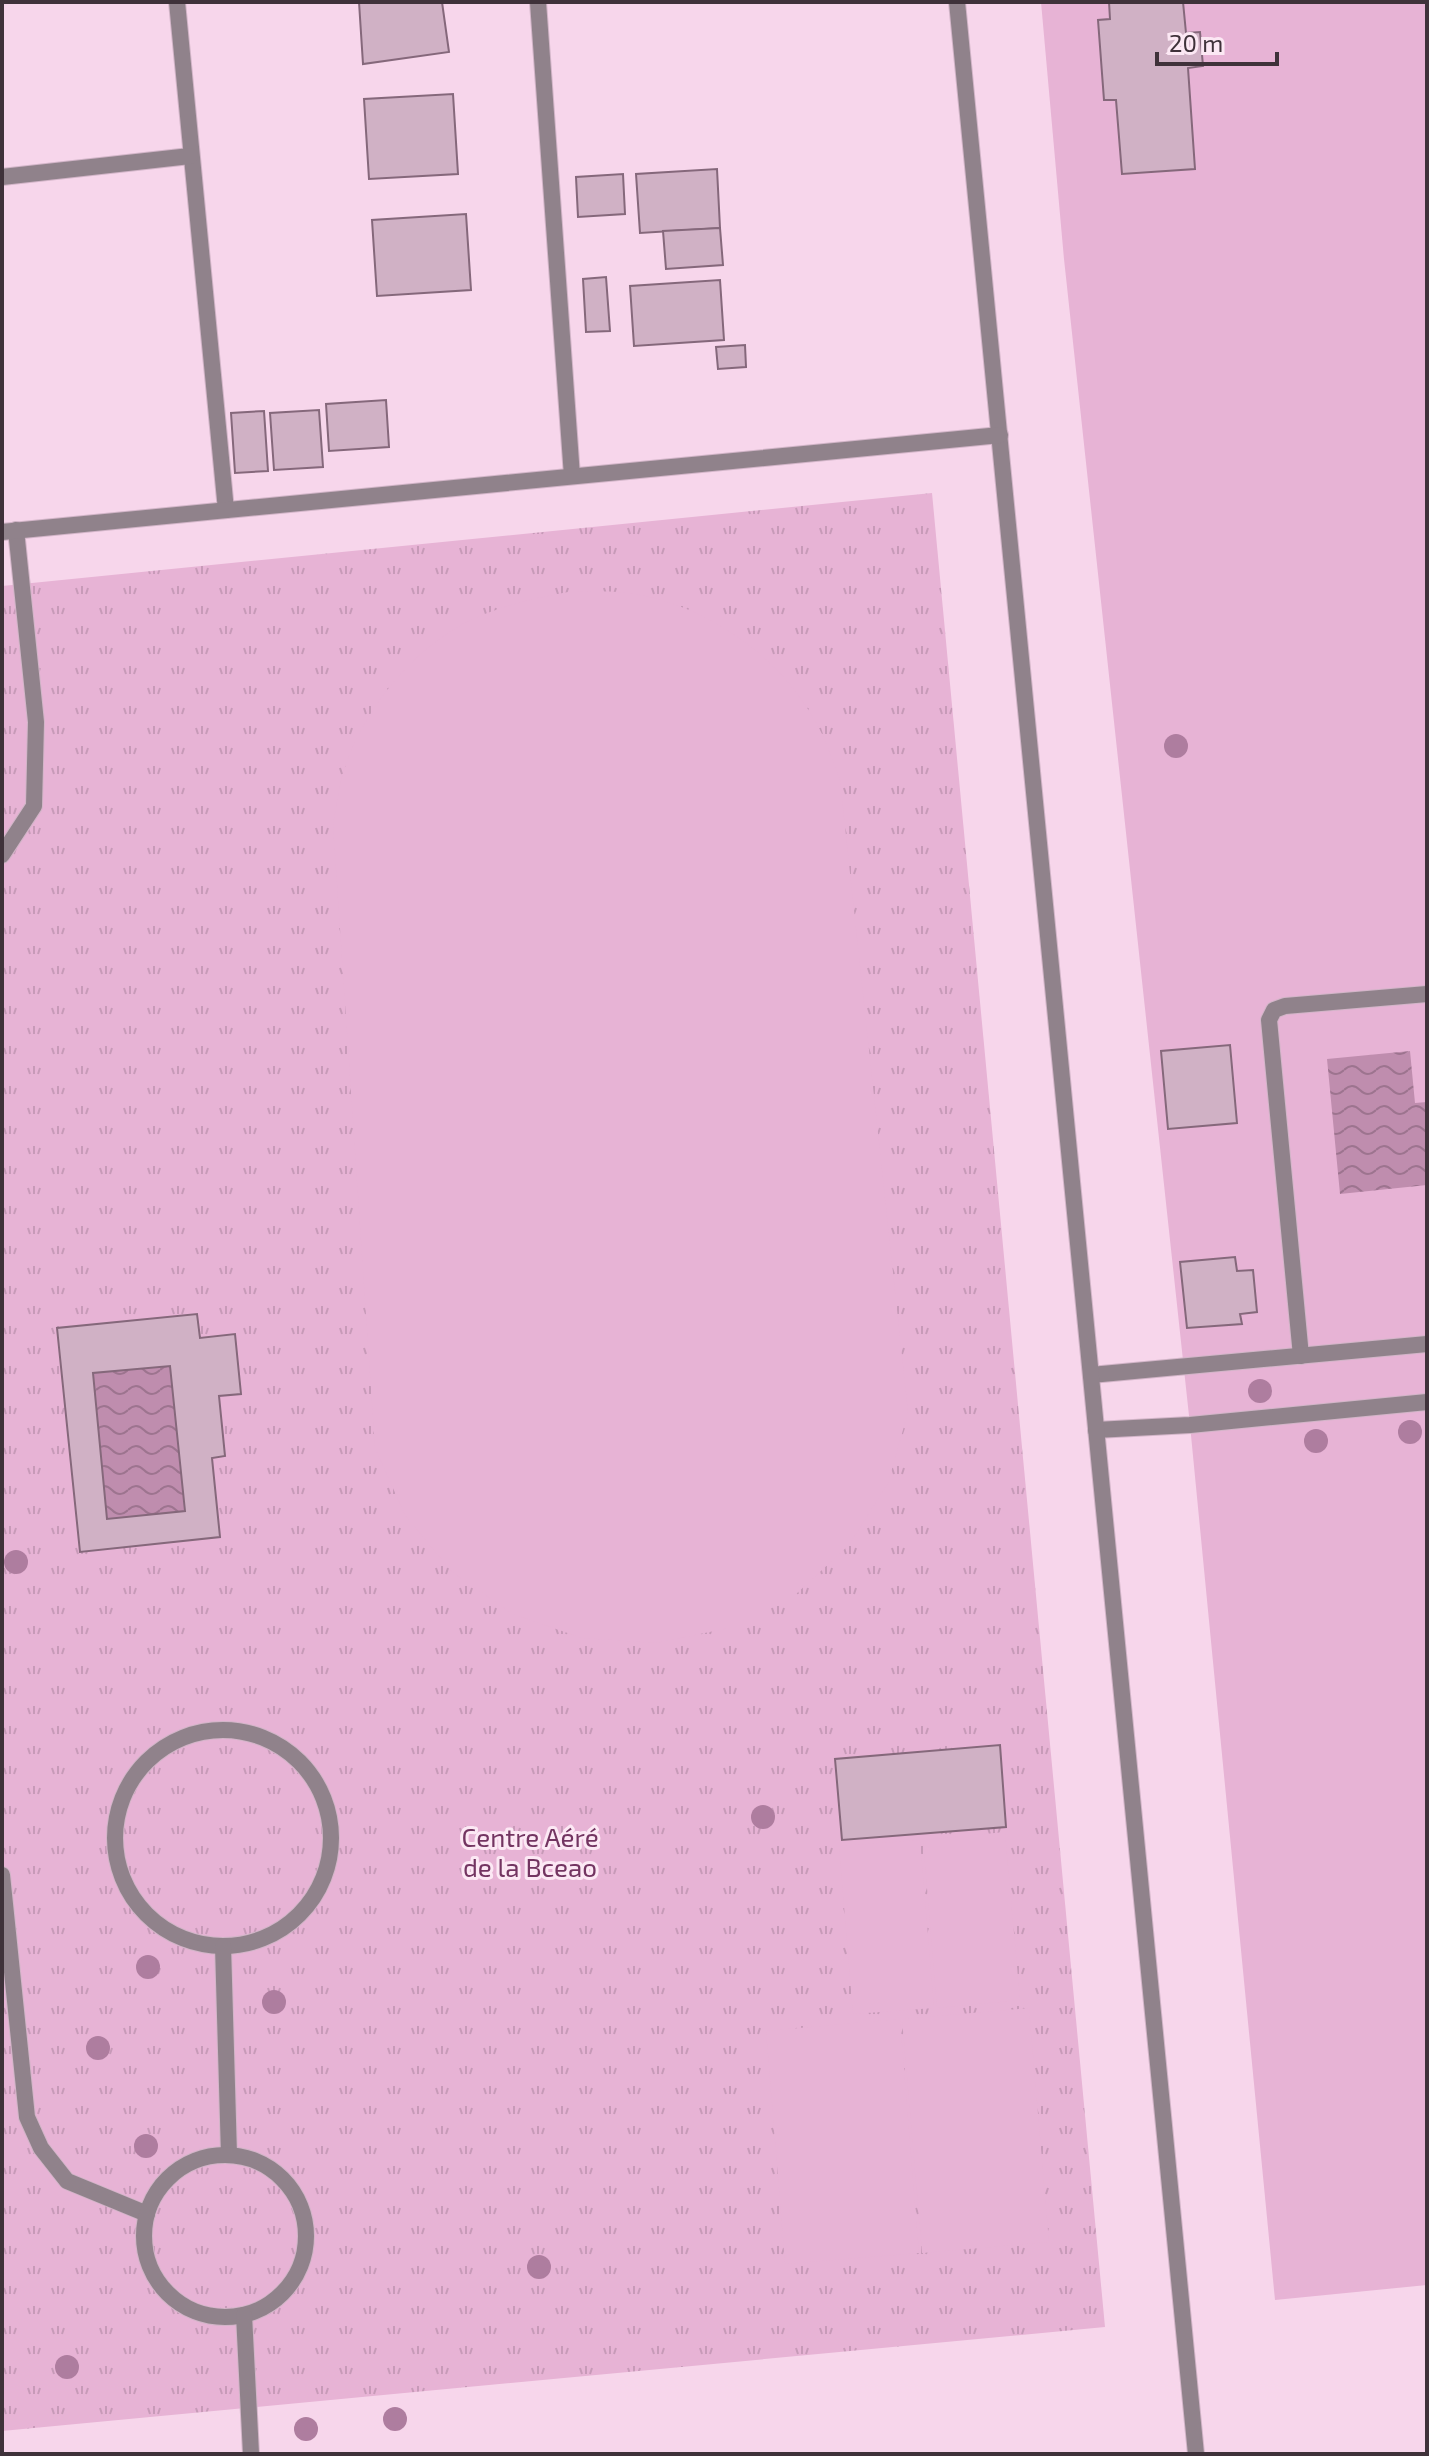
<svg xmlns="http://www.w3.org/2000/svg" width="1429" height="2456" viewBox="0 0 1429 2456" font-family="'Exo 2',sans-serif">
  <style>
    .grass { fill: url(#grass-tufts) }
    .pitch { fill: #e7b3d5 }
    .water { fill: url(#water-waves) }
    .building { fill: #d0b1c5; stroke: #85687b; stroke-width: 2; fill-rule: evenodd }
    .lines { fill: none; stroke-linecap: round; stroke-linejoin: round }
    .lane-casing { stroke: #d2b5c8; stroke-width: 18 }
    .street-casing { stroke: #d2b5c8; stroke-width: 18 }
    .lane { stroke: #90828b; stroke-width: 16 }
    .street { stroke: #90828b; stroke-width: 16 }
    .tree { fill: #ae7d9f }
    .labels { text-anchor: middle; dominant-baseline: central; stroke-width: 6; stroke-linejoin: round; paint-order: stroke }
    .park-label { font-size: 26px; fill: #733461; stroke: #fce8f4 }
  </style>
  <defs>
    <pattern id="grass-tufts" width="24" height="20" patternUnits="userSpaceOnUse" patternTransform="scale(2)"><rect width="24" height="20" fill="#e7b3d5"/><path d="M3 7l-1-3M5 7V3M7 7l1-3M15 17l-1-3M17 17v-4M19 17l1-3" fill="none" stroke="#c79ab8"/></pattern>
    <pattern id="water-waves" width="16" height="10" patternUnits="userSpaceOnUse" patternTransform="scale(2)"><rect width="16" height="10" fill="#bf8dae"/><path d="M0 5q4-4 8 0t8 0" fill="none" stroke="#9d748f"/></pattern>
  </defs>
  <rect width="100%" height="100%" fill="#f7d6eb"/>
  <path class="grass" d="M932,493l173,1834 -1103,104v-1845z"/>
  <g class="pitch">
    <path d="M1041,2h386v2283l-152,15 -85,-875 -126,-1166z"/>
    <path d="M568,592c16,0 33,-1 50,0 84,7 168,66 204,142 7,15 12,31 18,46l68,632 -20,71 -39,62 -54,50 -66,33 -73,15 -74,-5 -69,-24 -61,-42 -47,-57 -30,-67 -42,-623c3,-16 5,-33 9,-48 17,-63 72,-131 131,-158 31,-14 62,-21 95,-27z"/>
    <path d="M1005,1832l15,168 -83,8 -14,-168z"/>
    <path d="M920,1840l14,168 -81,6 -14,-168z"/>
    <path d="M1029,2008l20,234 -127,11 -20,-234z"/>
    <path d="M900,2019l19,234 -134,11 -19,-233z"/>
  </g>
  <g class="water">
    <path d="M1410,1051l5,52 12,-1v83l-87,9 -13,-135z"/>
    <path d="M170,1366l15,145 -78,8 -14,-146z"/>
  </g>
  <g class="building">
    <path d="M359,2h83l7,50 -86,12z"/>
    <path d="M1109,2h74l3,31 14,-1 3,34 -15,2 7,101 -73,5 -6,-74h-12l-6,-80 12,-1z"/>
    <path d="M453,94l5,80 -89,5 -5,-80z"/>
    <path d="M717,169l3,59 -80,5 -4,-59z"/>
    <path d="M623,174l2,40 -47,3 -2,-40z"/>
    <path d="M466,214l5,76 -94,6 -5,-76z"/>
    <path d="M720,228l3,37 -57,4 -3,-38z"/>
    <path d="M606,277l4,54 -24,1 -3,-53z"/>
    <path d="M720,280l4,60 -90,6 -4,-60z"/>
    <path d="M745,345l1,22 -28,2 -2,-22z"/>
    <path d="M386,400l3,47 -60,4 -3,-47z"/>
    <path d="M319,410l4,57 -49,3 -4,-57z"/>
    <path d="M264,411l4,60 -33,2 -4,-60z"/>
    <path d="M1230,1045l7,78 -69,6 -7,-78z"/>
    <path d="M1235,1257l2,14 16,-1 4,42 -17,2 2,10 -55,4 -7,-66z"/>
    <path d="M197,1314l3,24 35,-4 6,60 -22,2 6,60 -13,2 8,79 -140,15 -23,-224zM170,1366l15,145 -78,8 -14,-146z"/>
    <path d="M1000,1745l6,82 -164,13 -7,-81z"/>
  </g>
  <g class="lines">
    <g class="lane-casing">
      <g id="lane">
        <path d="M2,855l32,-49 2,-84 -20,-192"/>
        <path d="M1301,1356l-32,-336 5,-10 11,-4 142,-12"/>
        <path d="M1091,1375l336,-31"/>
        <path d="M1096,1430l94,-5 237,-23"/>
        <circle cx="223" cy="1838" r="108"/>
        <path d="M2,1875l25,242 14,31 26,33 80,33"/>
        <path d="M223,1946l6,209"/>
        <circle cx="225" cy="2236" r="81"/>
        <path d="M244,2315l7,139"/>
      </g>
    </g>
    <g class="street-casing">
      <g id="street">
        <path d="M177,2l49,508"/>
        <path d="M538,2l34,474"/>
        <path d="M957,2l239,2452"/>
        <path d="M2,177l188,-21"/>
        <path d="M2,532l998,-97"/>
      </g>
    </g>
    <use href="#lane" class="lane"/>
    <use href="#street" class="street"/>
  </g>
  <g class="tree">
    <circle cx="1176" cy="746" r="12"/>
    <circle cx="1260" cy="1391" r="12"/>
    <circle cx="1410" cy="1432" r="12"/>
    <circle cx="1316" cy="1441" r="12"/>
    <circle cx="16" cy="1562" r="12"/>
    <circle cx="763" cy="1817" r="12"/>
    <circle cx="148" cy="1967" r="12"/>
    <circle cx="274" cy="2002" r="12"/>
    <circle cx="98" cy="2048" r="12"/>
    <circle cx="146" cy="2146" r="12"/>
    <circle cx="539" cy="2267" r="12"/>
    <circle cx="67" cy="2367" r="12"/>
    <circle cx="395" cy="2419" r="12"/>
    <circle cx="306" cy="2429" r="12"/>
  </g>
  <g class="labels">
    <g class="park-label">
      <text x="530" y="1836">Centre Aéré<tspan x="530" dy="30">de la Bceao</tspan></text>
    </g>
  </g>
  <rect width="1429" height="2456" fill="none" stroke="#3f323a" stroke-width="8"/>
  <path d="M1157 52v12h120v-12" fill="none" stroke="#3f323a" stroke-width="4"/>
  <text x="1169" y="52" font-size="24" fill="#3f323a" stroke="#fce8f4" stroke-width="6" paint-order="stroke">20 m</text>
</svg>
